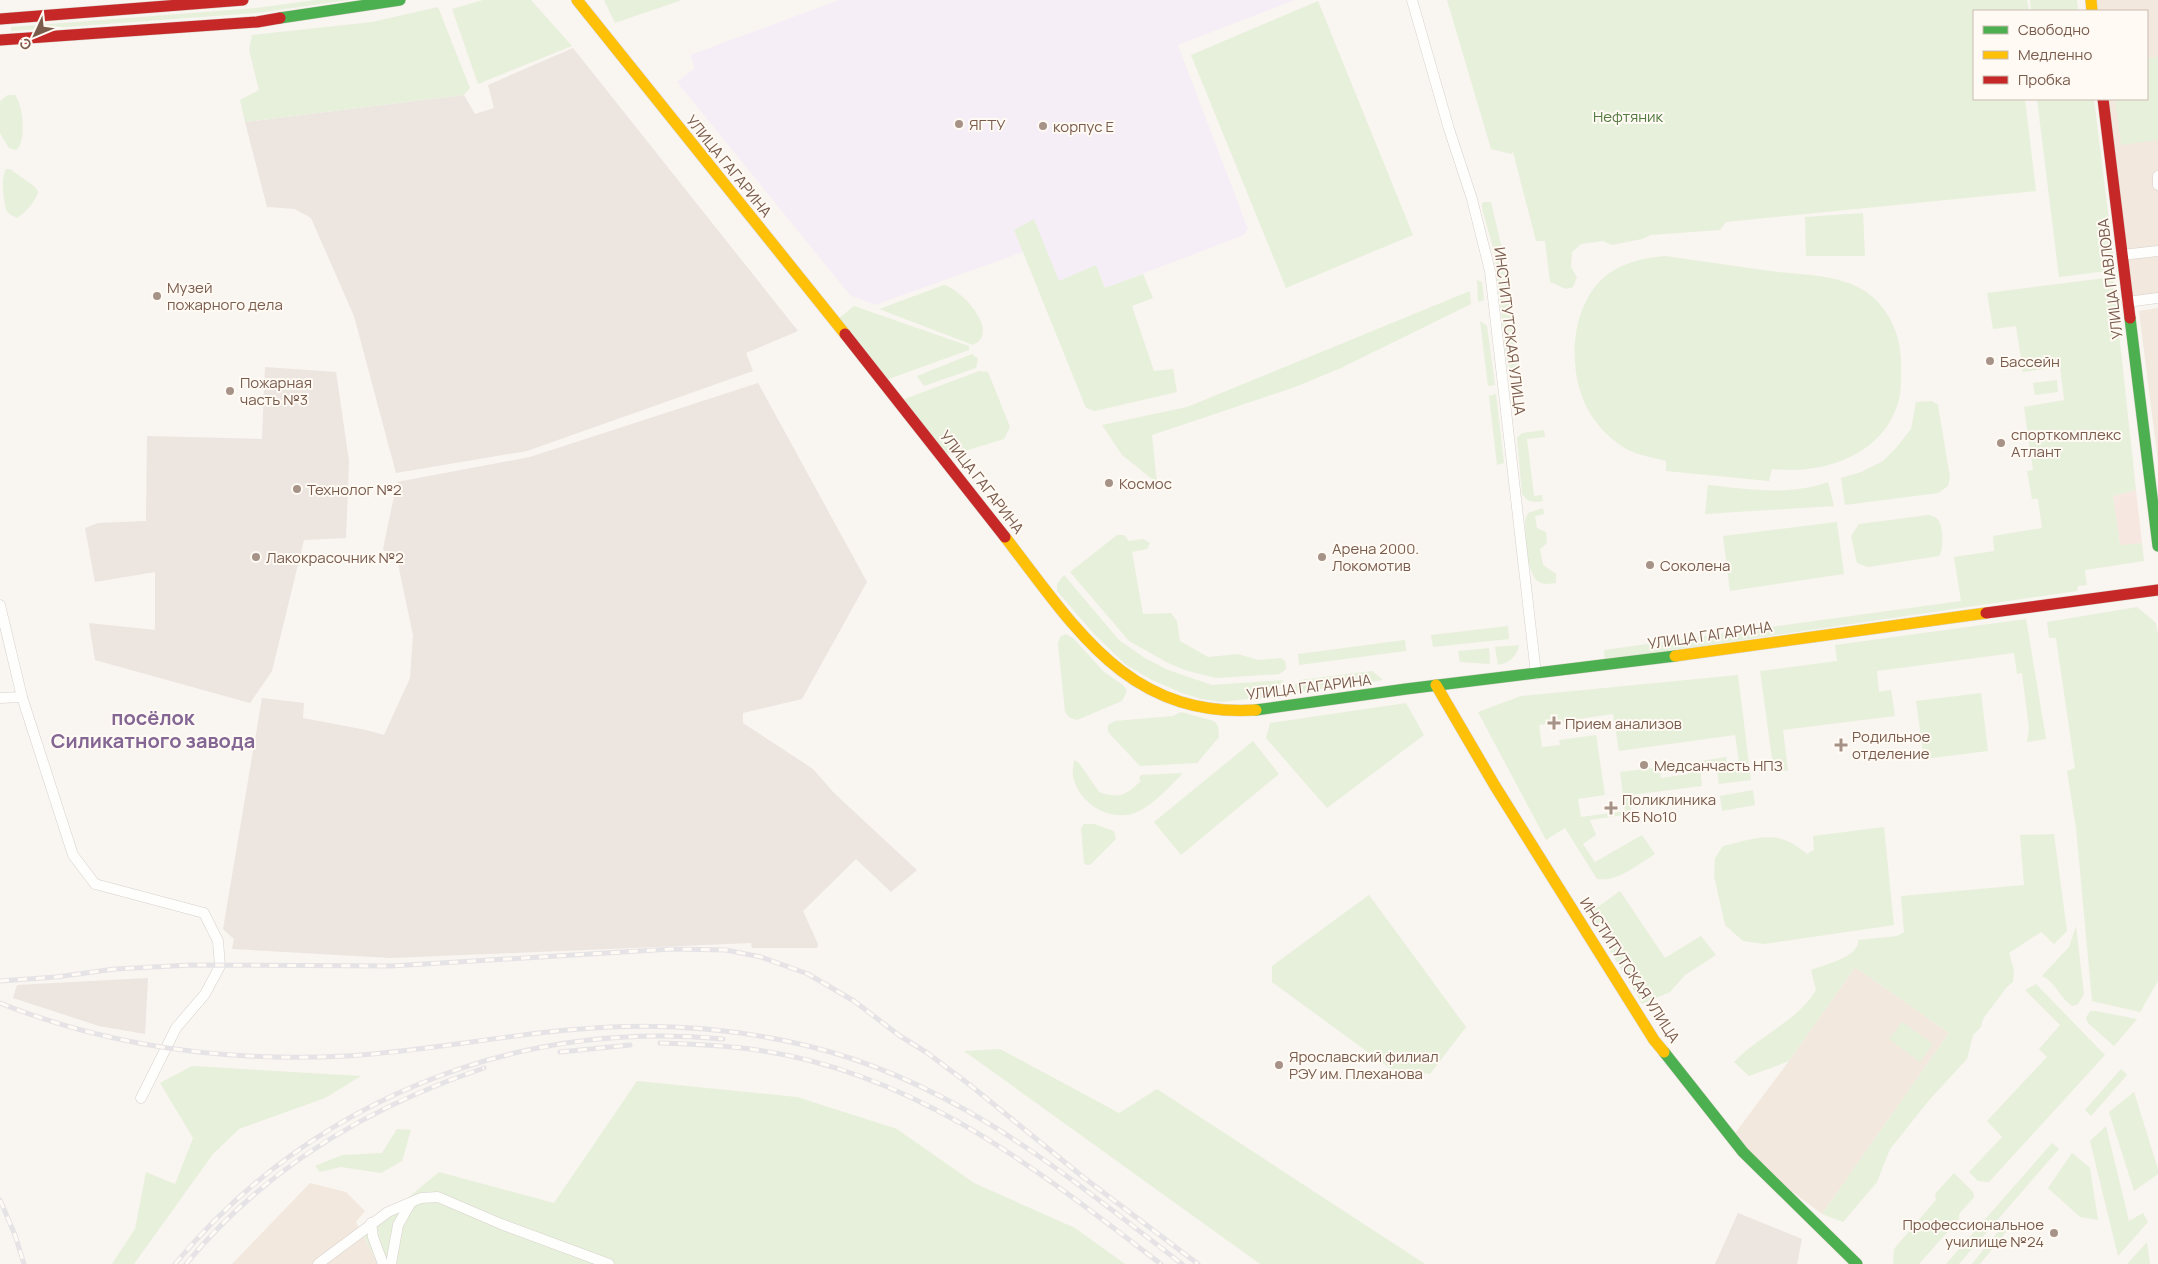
<svg xmlns="http://www.w3.org/2000/svg" width="2158" height="1264" viewBox="0 0 2158 1264" font-family="Manrope,sans-serif">
  <style>
    .residential { fill: #f2e8de }
    .commercial { fill: #f6e8e1 }
    .industrial { fill: #ede5e0 }
    .education { fill: #f6eef6 }
    .green { fill: #e7f0db; fill-rule: evenodd }
    .lines { fill: none; stroke-linecap: round; stroke-linejoin: round }
    .street-casing { stroke: #d7d1cb; stroke-width: 11 }
    .fast-casing { stroke: #d9d2cb; stroke-width: 12 }
    .slow-casing { stroke: #d9d2cb; stroke-width: 12 }
    .jam-casing { stroke: #d9d2cb; stroke-width: 12 }
    .street { stroke: #fefefd; stroke-width: 10 }
    .fast { stroke: #4caf50; stroke-width: 11 }
    .slow { stroke: #ffc107; stroke-width: 11 }
    .jam { stroke: #c62828; stroke-width: 11 }
    .rail-casing { stroke: #e6e3e7; stroke-width: 5 }
    .rail { stroke: #fffaf3; stroke-width: 3; stroke-dasharray: 9; stroke-linecap: butt }
    .poi-dot { fill: #a69286; stroke: #fffaf3; stroke-width: 2 }
    .labels { text-anchor: middle; dominant-baseline: central; stroke-width: 4; stroke-linejoin: round; paint-order: stroke }
    .park-label { font-size: 15px; fill: #537a41; stroke: #fffaf3 }
    .poi-label { font-size: 15px; fill: #7a5c4d; stroke: #fffaf3; text-anchor: start }
    .street-label { font-size: 15px; fill: #7a5c4d; stroke: #fffaf3 }
    .district-label { font-size: 20px; font-weight: bold; fill: #846695; stroke: #fffaf3 }
  </style>
  <rect width="100%" height="100%" fill="#f9f5f0"/>
  <g class="residential">
    <path d="M2096,0h62v293l-27,4 -24,-198h40v-88h-50z"/>
    <path d="M2158,308v154l-19,-151z"/>
    <path d="M1855,967l94,66 -127,181 -53,-40 -36,-38 56,-75z"/>
    <path d="M310,1183l36,9 19,19 -9,11 22,42h-146z"/>
  </g>
  <path class="commercial" d="M2136,490l6,53 -22,3 -7,-50z"/>
  <g class="industrial">
    <path d="M573,48l225,283 -52,22 7,18 -226,80 -131,22 -42,-157 -43,-98 -16,-9 -28,-2 -22,-85 219,-27 11,19 19,-6 -6,-23z"/>
    <path d="M265,367l71,5 13,89 -3,77 -42,2 -32,131 -22,32 -155,-43 -6,-37 66,7v-58l-60,10 -10,-54 13,-5 48,-2 1,-85 115,3z"/>
    <path d="M758,383l109,199 -65,117 -59,14v10l70,46 21,24 83,77 -26,22 -35,-33 -53,52 15,33 -1,4h-65l-1,-5 -360,15 -159,-9 2,-10 -11,-10 39,-231 42,5 -1,15 63,12 18,5 26,-57 3,-43 -15,-71 -15,-15 14,-67 133,-25z"/>
    <path d="M148,978l-3,56 -46,-8 -86,-28 4,-13z"/>
    <path d="M1738,1213l64,26 -5,25h-82z"/>
  </g>
  <path class="education" d="M839,0h456l-117,45 70,184 -4,6 -139,53 -9,-23 -37,17 -45,-52 9,22 -148,53 -25,-10 -173,-213 18,-14 -5,-13z"/>
  <g class="green">
    <path d="M316,0h33l-92,13 -246,18v-4l245,-19z"/>
    <path d="M483,0h48l41,46 -94,38 -26,-75z"/>
    <path d="M604,0h78l-67,23z"/>
    <path d="M1447,0h580l2,11h-55v88h51l11,92 -310,31 -6,8 -69,5 -9,4 -30,6 -9,-4 -22,3 -9,8 -1,15 6,10 -4,10 -7,2 -16,-7 -5,-41h-9l-23,-89 -2,2 -20,-5z"/>
    <path d="M2030,0h47l1,11h-47z"/>
    <path d="M1318,1l95,234 -127,53 -95,-233z"/>
    <path d="M438,7l32,81 -6,7 -219,27 -5,-22 19,-10 -10,-40 3,-15 120,-13z"/>
    <path d="M2158,57v83l-37,5 -6,-46h32v-41z"/>
    <path d="M8,95h7c8,9 12,48 1,55l-7,-2 -9,-15v-30l1,-3z"/>
    <path d="M2037,99h57l21,171 -56,7z"/>
    <path d="M6,169h4l25,18 3,5c-2,9 -13,21 -21,26 -4,-2 -7,-3 -10,-7 -4,-7 -6,-36 -1,-42z"/>
    <path d="M1484,202h7l11,47 16,120 -6,1 -5,-6 -13,-113 -12,-43v-5z"/>
    <path d="M1863,213l2,43h-59l-1,-39z"/>
    <path d="M1034,219l25,62 37,-16 9,23 38,-14 10,24 -21,8 22,65 19,-2 4,23 -82,19 -9,-3 -72,-178z"/>
    <path d="M1665,256c35,5 70,10 105,15 31,4 74,3 99,23 23,18 33,46 32,74 0,9 0,18 -1,27 -12,59 -75,80 -128,74l-3,12 -103,-10v-10c-15,-4 -30,-6 -43,-14 -20,-13 -37,-34 -43,-57 -12,-38 -5,-94 31,-118 17,-11 34,-14 54,-16z"/>
    <path d="M2113,277l23,213 -23,6 7,49 22,-2 2,18 -59,9 2,15 -9,1 -1,5 -472,69 -1,-10 357,-49 -7,-44 40,-6 -1,-15 49,-8 -4,-29h-6l-5,-28 6,-1 -9,-63 40,-7 -4,-33 -37,5 -7,-46 -23,3 -6,-36z"/>
    <path d="M1477,280l5,2 2,18 -6,2z"/>
    <path d="M944,285c18,5 57,47 29,60l-94,-36z"/>
    <path d="M1470,291l1,13 -130,64 -46,19 -143,48 5,48 -35,-28 -20,-30 85,-18z"/>
    <path d="M854,306l115,40v4l-83,30 -49,-60z"/>
    <path d="M1480,321l7,5 8,59 -7,1z"/>
    <path d="M972,354l6,5 -2,9 -52,18 -7,-10z"/>
    <path d="M979,371l9,1 22,55 -6,12 -52,16 -10,-3 -40,-52z"/>
    <path d="M2057,380l1,12 -23,3 -2,-12z"/>
    <path d="M1496,394l8,69 -7,2 -8,-69z"/>
    <path d="M1932,401l6,4 12,72 -2,9 -10,7 -93,12 -4,-27 20,-6 22,-11 13,-13 15,-19 5,-27z"/>
    <path d="M1544,430l1,7 -18,2 7,57 8,-1 1,6c-10,2 -15,1 -21,-7l-5,-56 5,-5z"/>
    <path d="M1828,482l6,24 -129,8 3,-29c39,4 83,11 120,-3z"/>
    <path d="M1543,508l1,6 -9,2 2,12 9,4 1,11 -7,6 3,16 13,9v9c-4,0 -11,2 -15,0 -16,-7 -15,-48 -16,-63l3,-7z"/>
    <path d="M1928,515c4,1 9,2 11,6 4,6 5,30 0,35l-71,11 -11,-4 -6,-27 8,-12z"/>
    <path d="M1837,522l7,52 -114,17 -7,-55z"/>
    <path d="M1117,535h7l5,6 14,-2 7,4 -3,6 -15,3 11,62 28,-1 6,8 3,20 28,16 30,-3 20,6 23,-2 4,3 1,8 -6,5 -64,4 -28,-7 -20,-8 -39,-22 -59,-69z"/>
    <path d="M1064,575l55,65 26,18 23,12 44,15 72,-5 -17,17 -46,5 -20,-3 -19,-6 -30,-13 -26,-15 -32,-31 -37,-43v-7z"/>
    <path d="M2137,607l19,16 2,12v346l-18,31 -48,-11 -16,-173 -9,-57 8,-3 -19,-130h-7l-2,-16z"/>
    <path d="M2026,619l20,120 -19,3 2,-14 -7,-55 -5,1 -3,-21 -137,18 2,21 12,-2 4,26 -112,14 5,40 -14,3 -14,-102 77,-10 -2,-16z"/>
    <path d="M1508,626l1,13 -76,8 -2,-12z"/>
    <path d="M1066,634l7,4 31,34 19,13 4,6 -5,10 -45,19 -7,-2 -5,-6 -7,-68 2,-7z"/>
    <path d="M1405,640l1,11 -107,14 -1,-11z"/>
    <path d="M1519,645c-2,12 -10,18 -21,20l-3,-18z"/>
    <path d="M1489,648l1,16 -30,-2 -2,-11z"/>
    <path d="M1372,671l11,9 -96,14 13,-14z"/>
    <path d="M1738,675l13,105 -32,4 -3,-19 -16,2 2,19 -71,9v19l-41,6 6,15 -13,9 12,18 47,-27 13,19c-18,11 -37,28 -58,25l-32,-51 -19,12 -68,-128 43,-16zM1613,714l6,37 116,-16 4,26 -12,2 -1,-6 -39,6 1,11 -27,4 -2,-11 -39,5 5,39 -44,6 -3,-18 27,-4 -9,-60 -37,5 1,5 -18,2 -3,-22z"/>
    <path d="M1981,693l7,58 -64,8 -8,-58z"/>
    <path d="M1406,703l18,32 -97,73 -61,-70 4,-15z"/>
    <path d="M1181,712l33,9 4,5 1,11 -22,26 -57,3 -32,-34v-7l7,-4 58,-5z"/>
    <path d="M1253,741l26,33 -98,81 -27,-33z"/>
    <path d="M1074,760l5,3 20,29c21,7 27,3 42,-11l-2,-3 2,-3 42,-2c-14,14 -29,32 -48,40 -26,9 -57,-10 -62,-37 -1,-5 1,-11 1,-16z"/>
    <path d="M1753,790l2,15 -33,6 -2,-15z"/>
    <path d="M1084,824h10l20,7 2,8 -26,26h-4l-2,-2 -3,-35z"/>
    <path d="M1884,827l10,98 -130,19 -21,-3 -18,-16 -11,-49 1,-18 8,-12c34,-8 55,-18 84,8l7,-4 -1,-14z"/>
    <path d="M2054,834l13,97 -13,13 -13,-12 -32,21 5,17 -1,12 -7,6 -23,31 -2,8 -8,8 -6,24 -37,40 -40,50 -13,33 -34,40 -21,-8 127,-181 -94,-66 -66,94 -40,15 -15,-14c25,-27 63,-40 82,-72l-5,-20c14,-6 49,-13 47,-30l39,-4 7,-4 -3,-36 123,-11 -4,-50z"/>
    <path d="M1620,891l45,67 36,-22 15,19 -31,20 -15,17 -28,12 -54,-90z"/>
    <path d="M1369,895l97,132 -36,47 -39,-5 -119,-87v-16z"/>
    <path d="M2076,926l8,68 -6,10 -5,2c-13,-7 -17,-24 -31,-30l27,-29z"/>
    <path d="M2036,984l69,71 -116,127 -11,-1 -9,-9 33,-35 -15,-16 60,-64 -8,-8 21,-24 -35,-35z"/>
    <path d="M2090,1011h6l41,8 -23,27 -26,-23 -2,-5z"/>
    <path d="M1902,1022l31,22 -13,18 -31,-23z"/>
    <path d="M1000,1049l119,64 38,-24 268,175h-165l-296,-213z"/>
    <path d="M192,1066l169,10 -36,22 -86,31 -26,25 -79,110h-22l23,-35 11,-57 29,12 18,-46 -33,-55z"/>
    <path d="M2121,1069l6,6 -36,41 -6,-6z"/>
    <path d="M637,1081l160,16 100,32 77,54 101,45 50,36h-747l-15,-29 76,-63 115,31z"/>
    <path d="M2134,1092l24,77v5l-24,17 -25,-79z"/>
    <path d="M2106,1126l23,95 14,-8 5,9 -30,34 -28,-115z"/>
    <path d="M397,1129l14,1 -9,31 -21,12 -40,-6 -21,5 -5,-6 27,-11 40,-2z"/>
    <path d="M2052,1143l7,6 -100,115h-13z"/>
    <path d="M2072,1153l18,15 8,52 -18,-3 -32,-29z"/>
    <path d="M1954,1173l19,19 1,5 -15,17v5l-40,45h-26l1,-15 42,-49 -1,-6z"/>
    <path d="M2005,1223l5,4 -30,37h-8z"/>
    <path d="M2147,1242l3,22h-23z"/>
  </g>
  <g class="lines">
    <g class="street-casing">
      <g id="street">
        <path d="M1412,0l37,129 23,70 18,72 46,403"/>
        <path d="M2158,176v9"/>
        <path d="M2122,255l36,-4"/>
        <path d="M2127,302l31,-4"/>
        <path d="M0,605l22,92 51,158 22,29 109,29 14,28 2,25 -15,28 -29,34 -35,70"/>
        <path d="M0,698l22,-1"/>
        <path d="M371,1223l2,14 10,27"/>
        <path d="M318,1264l70,-52 33,-14 17,-1 63,27 108,40"/>
        <path d="M391,1264l7,-39 12,-21"/>
      </g>
    </g>
    <g class="fast-casing">
      <g id="fast">
        <path d="M280,18l120,-18"/>
        <path d="M2130,318l28,228"/>
        <path d="M1256,710l150,-21 269,-33"/>
        <path d="M1664,1052l79,100 114,112"/>
      </g>
    </g>
    <g class="slow-casing">
      <g id="slow">
        <path d="M577,0l268,334"/>
        <path d="M2091,0l1,11"/>
        <path d="M1005,537c70,90 122,181 251,173"/>
        <path d="M1675,656l311,-43"/>
        <path d="M1436,685l59,101 159,254 10,12"/>
      </g>
    </g>
    <g class="jam-casing">
      <g id="jam">
        <path d="M0,19l243,-19"/>
        <path d="M0,40l257,-18 23,-4"/>
        <path d="M2103,99l27,219"/>
        <path d="M845,334l160,203"/>
        <path d="M1986,613l172,-23"/>
      </g>
    </g>
    <use href="#street" class="street"/>
    <use href="#fast" class="fast"/>
    <use href="#slow" class="slow"/>
    <use href="#jam" class="jam"/>
    <g class="rail-casing">
      <g id="rail">
        <path d="M0,981l56,-4 59,-8 76,-4 200,1 281,-17 54,1 35,7 47,17 46,27 46,35 26,16 44,33 113,92 115,87"/>
        <path d="M0,1003c110,44 229,59 346,53 88,-5 175,-25 264,-29 64,-3 131,3 194,18 149,35 260,128 378,219"/>
        <path d="M660,1043c30,1 60,2 90,6 163,21 285,119 411,215"/>
        <path d="M560,1052l70,-7"/>
        <path d="M0,1200l15,35 9,29"/>
        <path d="M175,1264c135,-162 338,-245 548,-225"/>
        <path d="M186,1264c79,-96 181,-157 298,-196"/>
      </g>
    </g>
    <use href="#rail" class="rail"/>
  </g>
  <g class="poi-dot">
    <circle cx="959" cy="124" r="5"/>
    <circle cx="1043" cy="126" r="5"/>
    <circle cx="157" cy="296" r="5"/>
    <circle cx="1990" cy="361" r="5"/>
    <circle cx="230" cy="391" r="5"/>
    <circle cx="2001" cy="443" r="5"/>
    <circle cx="1109" cy="483" r="5"/>
    <circle cx="297" cy="489" r="5"/>
    <circle cx="256" cy="557" r="5"/>
    <circle cx="1322" cy="557" r="5"/>
    <circle cx="1650" cy="565" r="5"/>
    <path d="M1551.5 715.5h5v5h5v5h-5v5h-5v-5h-5v-5h5z"/>
    <path d="M1838.5 737.5h5v5h5v5h-5v5h-5v-5h-5v-5h5z"/>
    <circle cx="1644" cy="765" r="5"/>
    <path d="M1608.5 800.5h5v5h5v5h-5v5h-5v-5h-5v-5h5z"/>
    <circle cx="1279" cy="1065" r="5"/>
    <circle cx="2054" cy="1233" r="5"/>
  </g>
  <g class="labels">
    <g class="park-label">
      <text x="1628" y="116">Нефтяник</text>
    </g>
    <g class="poi-label">
      <text x="969" y="124">ЯГТУ</text>
      <text x="1053" y="126">корпус Е</text>
      <text x="167" y="287">Музей<tspan x="167" dy="17">пожарного дела</tspan></text>
      <text x="2000" y="361">Бассейн</text>
      <text x="240" y="382">Пожарная<tspan x="240" dy="17">часть №3</tspan></text>
      <text x="2011" y="434">спорткомплекс<tspan x="2011" dy="17">Атлант</tspan></text>
      <text x="1119" y="483">Космос</text>
      <text x="307" y="489">Технолог №2</text>
      <text x="1332" y="548">Арена 2000.<tspan x="1332" dy="17">Локомотив</tspan></text>
      <text x="266" y="557">Лакокрасочник №2</text>
      <text x="1660" y="565">Соколена</text>
      <text x="1565" y="723">Прием анализов</text>
      <text x="1852" y="736">Родильное<tspan x="1852" dy="17">отделение</tspan></text>
      <text x="1654" y="765">Медсанчасть НПЗ</text>
      <text x="1622" y="799">Поликлиника<tspan x="1622" dy="17">КБ No10</tspan></text>
      <text x="1289" y="1056">Ярославский филиал<tspan x="1289" dy="17">РЭУ им. Плеханова</tspan></text>
      <text x="2044" y="1224" text-anchor="end">Профессиональное<tspan x="2044" dy="17">училище №24</tspan></text>
    </g>
    <g class="street-label">
      <text transform="translate(729 166) rotate(51)">УЛИЦА ГАГАРИНА</text>
      <text transform="translate(2110 279) rotate(-97)">УЛИЦА ПАВЛОВА</text>
      <text transform="translate(1510 331) rotate(83)">ИНСТИТУТСКАЯ УЛИЦА</text>
      <text transform="translate(982 482) rotate(52)">УЛИЦА ГАГАРИНА</text>
      <text transform="translate(1710 635) rotate(-8)">УЛИЦА ГАГАРИНА</text>
      <text transform="translate(1309 687) rotate(-7)">УЛИЦА ГАГАРИНА</text>
      <text transform="translate(1630 970) rotate(57)">ИНСТИТУТСКАЯ УЛИЦА</text>
    </g>
    <g class="district-label">
      <text x="153" y="717">посёлок<tspan x="153" dy="23">Силикатного завода</tspan></text>
    </g>
  </g>
  <rect x="1973" y="10" width="175" height="90" fill="#fffaf3" stroke="#cabbb1"/>
  <rect x="1983" y="26" width="25" height="8" fill="#4caf50" stroke="#cabbb1"/>
  <text x="2018" y="35" font-size="15" fill="#7a5c4d">Свободно</text>
  <rect x="1983" y="51" width="25" height="8" fill="#ffc107" stroke="#cabbb1"/>
  <text x="2018" y="60" font-size="15" fill="#7a5c4d">Медленно</text>
  <rect x="1983" y="76" width="25" height="8" fill="#c62828" stroke="#cabbb1"/>
  <text x="2018" y="85" font-size="15" fill="#7a5c4d">Пробка</text>
  <g transform="translate(35 35) rotate(226)" stroke="#fffaf3" stroke-width="4" paint-order="stroke">
  <path d="M0-4L9 19L0 12L-9 19Z" fill="#7a5c4d"/>
  <text y="-8" font-size="14" font-weight="bold" text-anchor="middle" fill="#7a5c4d">С</text>
  </g>
</svg>
